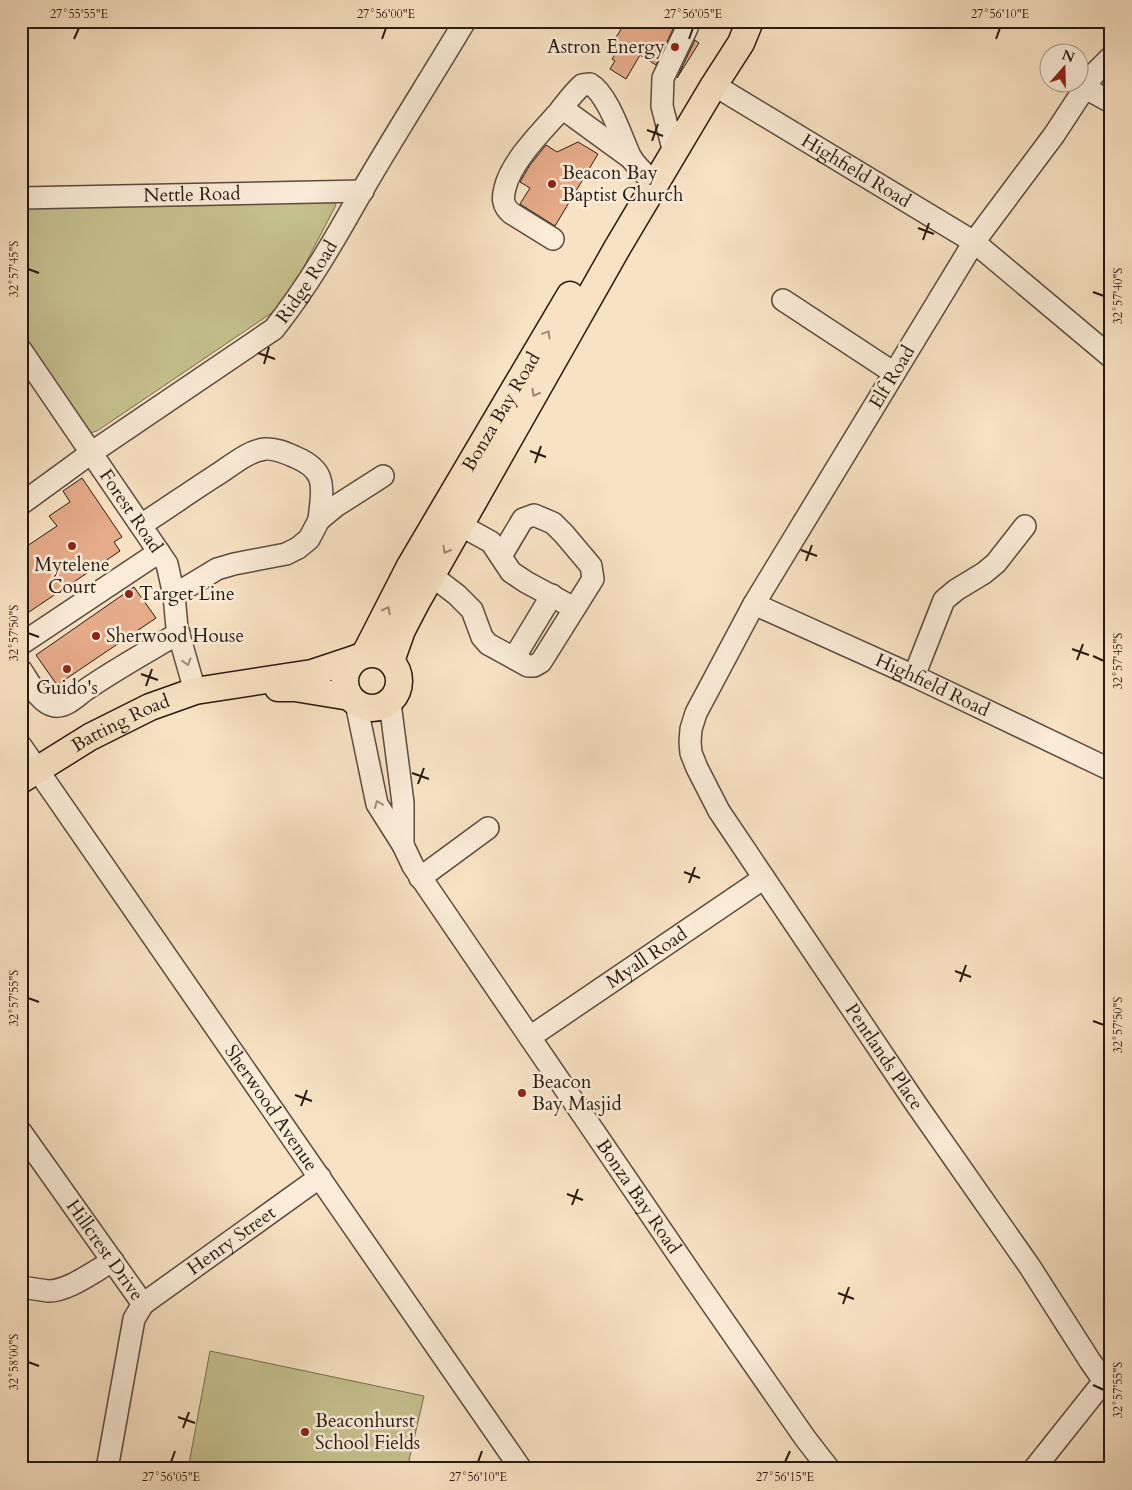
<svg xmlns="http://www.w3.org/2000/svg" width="1132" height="1490" viewBox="0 0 1132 1490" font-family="Cardo,serif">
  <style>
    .park { fill: #c5c18e; stroke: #766d50 }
    .building { fill: #e6ab89; stroke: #281911 }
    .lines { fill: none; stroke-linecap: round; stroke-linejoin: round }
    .minor-casing { stroke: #5c4b3e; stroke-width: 24 }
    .major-casing { stroke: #281911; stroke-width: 29 }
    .minor { stroke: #faecd8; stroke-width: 21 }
    .major { stroke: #f8e2c3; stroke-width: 26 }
    .oneway { stroke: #9a8873 }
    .oneway2 { stroke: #9c8d7e }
    .ticks { fill: none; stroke: #281911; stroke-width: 2 }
    .poi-dot { fill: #8f2418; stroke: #faecd8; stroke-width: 2 }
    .labels { text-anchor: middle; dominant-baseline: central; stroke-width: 5; stroke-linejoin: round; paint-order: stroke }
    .poi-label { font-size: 19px; fill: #281911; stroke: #faecd8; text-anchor: start }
    .street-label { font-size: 19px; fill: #281911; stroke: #faecd8 }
    .neatline { fill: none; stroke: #281911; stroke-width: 2 }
    .ticks-label { font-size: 12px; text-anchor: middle; fill: #281911 }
  </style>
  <rect width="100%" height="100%" fill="#f8e2c3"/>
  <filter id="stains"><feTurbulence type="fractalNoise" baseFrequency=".004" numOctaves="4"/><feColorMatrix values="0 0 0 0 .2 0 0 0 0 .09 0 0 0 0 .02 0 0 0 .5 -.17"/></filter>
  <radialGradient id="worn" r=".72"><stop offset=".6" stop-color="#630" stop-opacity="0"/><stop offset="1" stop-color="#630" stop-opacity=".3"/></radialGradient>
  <g class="park">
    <path d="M332,200l4,5 -38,73 -25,34 -176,119 -7,2 -69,-100v-130z"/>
    <path d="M210,1351l214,45 -17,73h-219z"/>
  </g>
  <g class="building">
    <path d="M626,21h38l10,6 -18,38 -16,-10 -14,24 -16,-10 5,-8 -3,-2 4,-6 -7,-4z"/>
    <path d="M695,40l4,3 -22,35z"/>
    <path d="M578,142l20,12 -43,72 -35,-22 10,-16 -10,-6 10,-17 16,-20 11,7z"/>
    <path d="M82,478l40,59 -8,5 6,9 -94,63 -5,-7v-57l36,-24 -8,-10 21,-14 -7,-11z"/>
    <path d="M134,587l22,31 -99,67 -21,-30z"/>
  </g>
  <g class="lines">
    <g class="minor-casing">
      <g id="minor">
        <path id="s1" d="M1111,57l-17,17 -40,61 -80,107 -220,362 -58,109 -5,16 -1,13 1,11 6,15 22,43 197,293 114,163 60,94 14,20 7,6"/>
        <path id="s2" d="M714,85l260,157 137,115"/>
        <path d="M1085,88l26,14"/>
        <path d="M562,108l70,51"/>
        <path d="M674,153l-12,-47 1,-28 24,-50 2,-7"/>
        <path id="s3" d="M21,198l342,-7"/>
        <path d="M553,239l-42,-26c-8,-7 -9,-14 -6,-25 6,-26 36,-56 54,-76 7,-9 14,-19 23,-27l8,-1c18,10 32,55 41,74 6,9 16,18 24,26"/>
        <path d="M783,300l111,73"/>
        <path id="s4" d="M21,350l146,214 7,31 3,33 18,63"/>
        <path id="s5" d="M21,504l70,-51 183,-124c34,-43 61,-90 88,-138 33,-57 69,-113 103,-170"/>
        <path d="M141,525c25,-16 49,-33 74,-49 15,-9 32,-25 50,-27 10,-1 21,4 30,8 34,14 27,32 24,63"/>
        <path d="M460,525l31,17 20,30 15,10 48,26"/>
        <path d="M431,575l26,20 15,15 10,27 6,7 40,22h6l7,-4 52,-83 -2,-13 -27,-32 -11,-11 -19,-8 -11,4 -22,37"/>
        <path d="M174,595l43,-26 17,-5 52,-10 12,-6 11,-9 10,-19 17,-14 47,-30"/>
        <path id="s6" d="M754,604l160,72 197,94"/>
        <path d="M21,644l138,-92"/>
        <path d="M514,658l38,-63"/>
        <path d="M21,670c8,11 18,33 33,36 11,2 22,-9 30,-15 30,-21 63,-39 95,-58"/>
        <path d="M914,676l30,-76 12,-10 28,-17 12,-10 29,-37"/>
        <path id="s7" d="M356,703l21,101 26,41 10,21 281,412 111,160 24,31"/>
        <path d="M390,703l13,100v42"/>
        <path id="s8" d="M21,746l500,723"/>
        <path d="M420,878l68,-50"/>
        <path id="s9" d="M530,1037l234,-159"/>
        <path id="s10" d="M21,1132l122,172 -9,15 -27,150"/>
        <path d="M28,1288c7,1 13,2 20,3 21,0 46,-20 65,-30"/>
        <path id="s11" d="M143,1304l177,-127"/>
        <path d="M1034,1469l70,-88"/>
      </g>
    </g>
    <g class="major-casing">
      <g id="major">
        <circle cx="372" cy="681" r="27"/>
        <path id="s12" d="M365,654l45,-88 160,-271"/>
        <path d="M391,661l11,-31 14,-27 200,-353 98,-165 27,-42 9,-22"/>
        <path d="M278,688h17l55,9"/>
        <path id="s13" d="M21,780l69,-43 60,-30 45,-16 117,-18 45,-15"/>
      </g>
    </g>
    <use href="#minor" class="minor"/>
    <use href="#major" class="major"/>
  </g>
  <defs><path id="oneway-chevron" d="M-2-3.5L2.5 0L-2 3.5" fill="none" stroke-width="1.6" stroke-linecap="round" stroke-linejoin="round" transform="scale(1.25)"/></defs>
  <g class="oneway">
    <use href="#oneway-chevron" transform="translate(547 334) rotate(-59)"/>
    <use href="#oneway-chevron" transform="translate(535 393) rotate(120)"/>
    <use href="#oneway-chevron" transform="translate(446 550) rotate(120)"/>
    <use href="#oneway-chevron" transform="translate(387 610) rotate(-63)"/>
  </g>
  <g class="oneway2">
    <use href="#oneway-chevron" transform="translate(187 662) rotate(75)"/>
    <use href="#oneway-chevron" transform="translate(378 804) rotate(-112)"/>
  </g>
  <path class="ticks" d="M74,39l5,-11M382,39l4,-11M689,39l4,-11M996,39l4,-11M647,130l16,6M652,141l6,-17M918,228l16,6M923,240l6,-17M28,269l11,4M1093,292l11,4M258,353l17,6M264,364l5,-17M530,451l16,6M535,463l6,-17M801,550l16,6M806,561l6,-16M28,633l11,4M1072,649l17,6M1093,656l11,5M1077,660l6,-16M141,674l17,6M146,686l6,-17M412,773l17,6M418,784l6,-16M684,872l16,6M689,883l6,-16M955,971l16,6M960,982l6,-17M28,998l11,4M1093,1021l11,4M295,1095l17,6M301,1106l6,-16M567,1194l16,6M572,1205l6,-16M838,1293l16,6M843,1304l6,-17M28,1362l11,4M1093,1385l11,5M178,1417l17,6M183,1428l6,-16M171,1462l4,-11M478,1462l4,-11M785,1462l5,-11"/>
  <g class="poi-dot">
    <circle cx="675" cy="47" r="5"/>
    <circle cx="552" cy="184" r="5"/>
    <circle cx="72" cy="546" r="5"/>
    <circle cx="129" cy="594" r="5"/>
    <circle cx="96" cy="636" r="5"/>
    <circle cx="67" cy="669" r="5"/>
    <circle cx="522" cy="1093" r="5"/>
    <circle cx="305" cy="1432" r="5"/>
  </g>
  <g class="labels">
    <g class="poi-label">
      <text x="665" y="47" text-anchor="end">Astron Energy</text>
      <text x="562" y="173">Beacon Bay<tspan x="562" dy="22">Baptist Church</tspan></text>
      <text x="72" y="565" text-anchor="middle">Mytelene<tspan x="72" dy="22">Court</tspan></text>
      <text x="139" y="594">Target Line</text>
      <text x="106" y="636">Sherwood House</text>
      <text x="67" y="688" text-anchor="middle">Guido's</text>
      <text x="532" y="1082">Beacon<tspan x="532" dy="22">Bay Masjid</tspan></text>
      <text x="315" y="1421">Beaconhurst<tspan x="315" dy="22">School Fields</tspan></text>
    </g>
    <g class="street-label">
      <text stroke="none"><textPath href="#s2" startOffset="166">Highfield Road</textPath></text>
      <text stroke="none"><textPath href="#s3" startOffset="171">Nettle Road</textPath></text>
      <text stroke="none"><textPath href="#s5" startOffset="365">Ridge Road</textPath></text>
      <text transform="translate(892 377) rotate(-59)">Elf Road</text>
      <text stroke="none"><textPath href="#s12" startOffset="278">Bonza Bay Road</textPath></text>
      <text stroke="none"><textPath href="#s4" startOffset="195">Forest Road</textPath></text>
      <text stroke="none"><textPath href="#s6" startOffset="196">Highfield Road</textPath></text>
      <text stroke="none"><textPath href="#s13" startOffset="115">Batting Road</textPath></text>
      <text stroke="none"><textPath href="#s9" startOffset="141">Myall Road</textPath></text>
      <text stroke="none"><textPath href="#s1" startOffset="1179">Pentlands Place</textPath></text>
      <text stroke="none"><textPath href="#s8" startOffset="440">Sherwood Avenue</textPath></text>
      <text stroke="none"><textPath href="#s7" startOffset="575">Bonza Bay Road</textPath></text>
      <text stroke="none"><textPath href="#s11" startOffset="109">Henry Street</textPath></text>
      <text stroke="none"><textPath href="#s10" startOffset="145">Hillcrest Drive</textPath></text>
    </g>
  </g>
  <rect width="1132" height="1490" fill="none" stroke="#f8e2c3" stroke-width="55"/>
  <g transform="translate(1064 68) rotate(20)"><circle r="24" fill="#faecd8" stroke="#a69888"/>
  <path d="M0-4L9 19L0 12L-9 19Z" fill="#8f2418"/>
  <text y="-8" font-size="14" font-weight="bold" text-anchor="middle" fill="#281911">N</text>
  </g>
  <rect x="28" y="28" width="1076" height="1434" class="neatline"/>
  <g class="ticks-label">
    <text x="79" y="18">27°55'55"E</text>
    <text x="386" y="18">27°56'00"E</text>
    <text x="693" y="18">27°56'05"E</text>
    <text x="1000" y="18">27°56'10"E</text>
    <text transform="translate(14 269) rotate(-90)" y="4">32°57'45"S</text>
    <text transform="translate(1118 296) rotate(-90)" y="4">32°57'40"S</text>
    <text transform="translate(14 633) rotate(-90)" y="4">32°57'50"S</text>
    <text transform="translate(1118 661) rotate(-90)" y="4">32°57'45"S</text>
    <text transform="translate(14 998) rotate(-90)" y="4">32°57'55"S</text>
    <text transform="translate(1118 1025) rotate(-90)" y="4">32°57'50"S</text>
    <text transform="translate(14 1362) rotate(-90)" y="4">32°58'00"S</text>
    <text transform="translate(1118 1390) rotate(-90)" y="4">32°57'55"S</text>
    <text x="171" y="1481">27°56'05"E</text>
    <text x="478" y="1481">27°56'10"E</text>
    <text x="785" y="1481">27°56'15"E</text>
  </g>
  <rect width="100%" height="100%" filter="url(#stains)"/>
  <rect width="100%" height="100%" fill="url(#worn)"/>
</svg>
